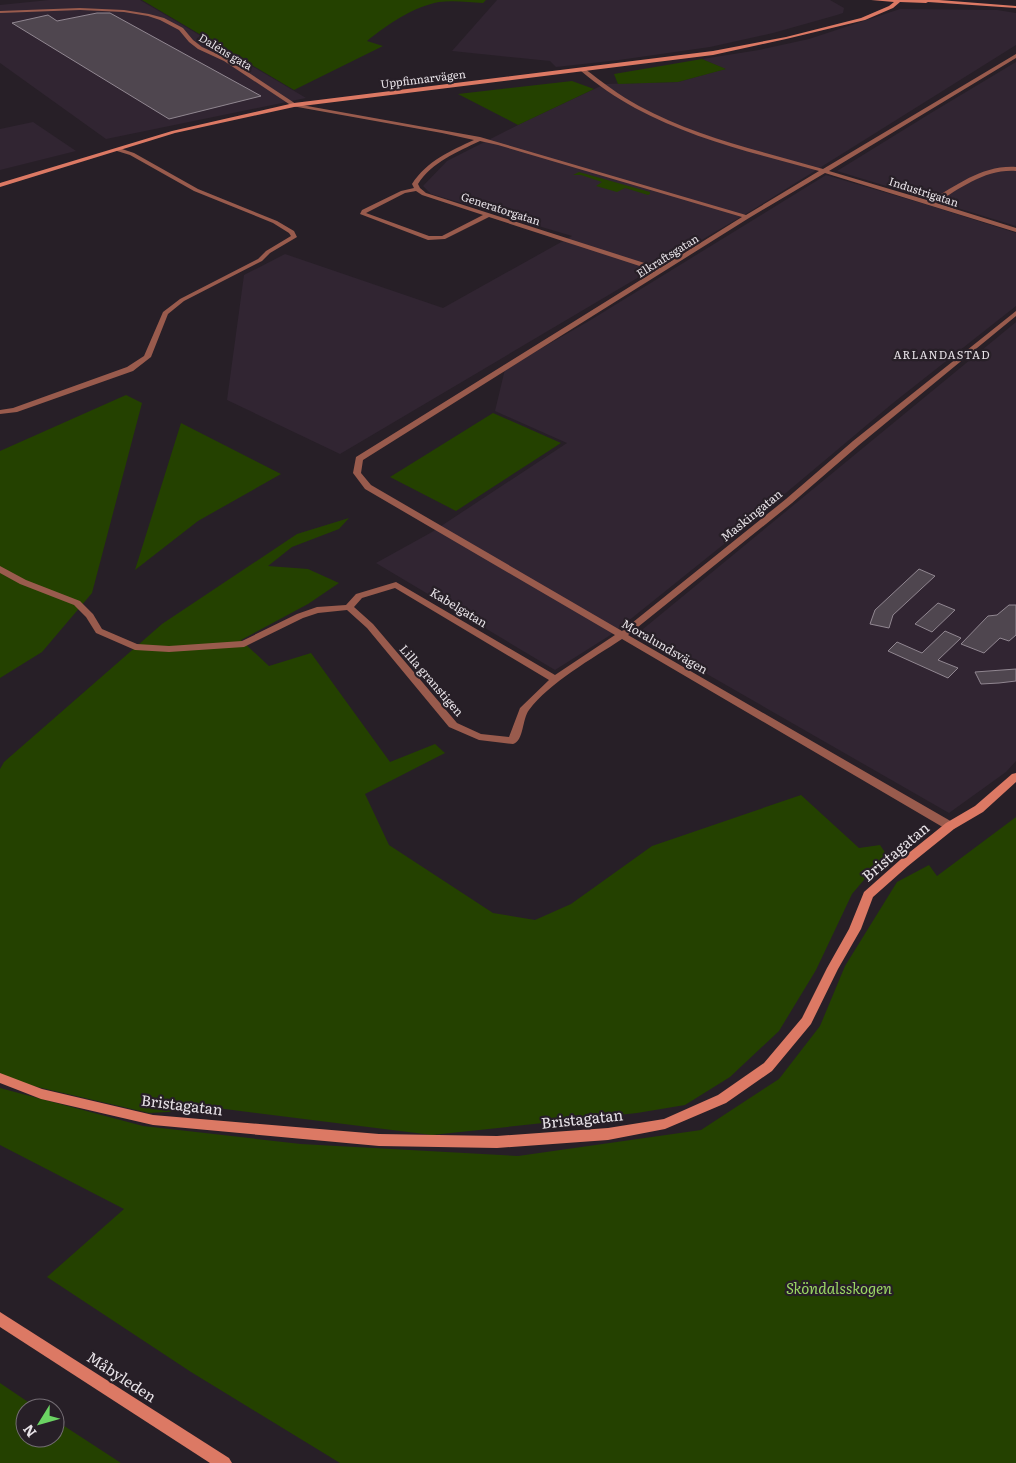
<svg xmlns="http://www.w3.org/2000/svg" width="1016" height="1463" viewBox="0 0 1016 1463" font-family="Literata,serif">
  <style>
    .built { fill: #312532 }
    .green { fill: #244100 }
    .building { fill: #4f464f; stroke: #918791 }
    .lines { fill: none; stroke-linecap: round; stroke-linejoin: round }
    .street { fill: #995b4d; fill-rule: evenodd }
    .secondary { fill: #dc7964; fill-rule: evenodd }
    .labels { text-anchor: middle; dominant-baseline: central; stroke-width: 4.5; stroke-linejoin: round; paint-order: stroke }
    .far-street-label { font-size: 11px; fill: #e7e2e7; stroke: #271f27 }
    .far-neighbourhood-label { font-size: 11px; letter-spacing: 1px; fill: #e7e2e7; stroke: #271f27 }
    .street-label { font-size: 12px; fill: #e7e2e7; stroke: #271f27 }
    .near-street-label { font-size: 15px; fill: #e7e2e7; stroke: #271f27 }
    .near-park-label { font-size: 15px; font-style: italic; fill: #9ad665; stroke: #271f27 }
  </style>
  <rect width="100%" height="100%" fill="#271f27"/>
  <g class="built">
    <path d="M49,0h91l166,98 -200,41 -106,-76v-58z"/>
    <path d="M497,0h333l14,8 -1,5 -6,2 -64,18 -63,14 -91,13 -63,7 -6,-6 -98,-10z"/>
    <path d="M900,9l97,1 19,3v32l-262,164 -414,245 -113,-54 17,-125 41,-21 158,54 129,-72 -141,-42 -8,-8 24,-25 79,-40 79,-37 73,-2 47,-13 -23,-10 57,-9 50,-11z"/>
    <path d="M1016,62v164l-179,-55 94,-58z"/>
    <path d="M33,122l43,29 -76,19v-41z"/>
    <path d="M826,175l102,30 88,28v73l-123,97 -144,121 -137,110 -57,36 -179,-107 56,-31 135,-89 -72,-32 10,-42 84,-48z"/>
    <path d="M1016,322v439l-10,11 -57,41 -312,-179z"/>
  </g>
  <g class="green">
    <path d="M142,0h344l-3,3c-14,-1 -31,-3 -44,-1 -26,5 -51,22 -72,39l16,5 -89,44z"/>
    <path d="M702,59l24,10 -48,13 -60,2 -4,-10z"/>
    <path d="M572,81l22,8 -76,36 -60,-31z"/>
    <path d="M579,172l71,20v2l-2,1 -23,-7 -8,4 -21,-6 6,-4 -21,-7h-8z"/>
    <path d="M126,395l16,8 -50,190 -50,59 -42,26v-227z"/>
    <path d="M493,413l68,30 -105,68 -66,-34z"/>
    <path d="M181,423l100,51 -83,47 -63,49z"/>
    <path d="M349,518l-10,11 -47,18 -24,19 40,3 31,14 -31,21 -67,36 28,26 42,-13 79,109 45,-18 10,9 -80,41 24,51 104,68 42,7 36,-16 81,-58 149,-51 58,53 21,-3 6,9 -34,40 -36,76 -37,61 -49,46 -45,28 -48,8 -205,22 -207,-26 -76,4 -133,-31 -16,-9v-304l4,-7 158,-138 135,-90z"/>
    <path d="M1016,817v646h-676l-149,-91 -144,-95 77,-68 -124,-64v-57l143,38 158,18 217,12 183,-26 78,-51 41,-53 25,-60 52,-84 32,-17 8,11z"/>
    <path d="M0,1383l37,25h-12v30h30v-18l66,43h-121z"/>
  </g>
  <g class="building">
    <path d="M97,13h13l151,83 -92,23 -157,-96 36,-8 9,6z"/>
    <path d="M919,569l16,7 -42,39 -4,13 -19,-4 5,-14z"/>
    <path d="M938,603l17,7 -23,22 -17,-8z"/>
    <path d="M1009,605h7v30l-7,6 -9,-3 -16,15 -23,-9 27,-28 9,-1z"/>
    <path d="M945,631l16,7 -23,22 20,8 -10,10 -60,-27 9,-9 25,11z"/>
    <path d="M1016,669v12l-17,2 -18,1 -6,-12z"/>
  </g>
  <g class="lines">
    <g class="street">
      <path d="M80,8l44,2 25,4 15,4 19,10 10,12 9,7 26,12 68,45 184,33 266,78 73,-44c-62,-17 -127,-32 -184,-63 -20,-11 -37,-23 -54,-37v-2h4c17,13 34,26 54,37 57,31 122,45 184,63l193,-115v4l-187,113 101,30c27,-16 53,-36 86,-34v4c-31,-2 -55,17 -80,32l80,25v4l-191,-59 -76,45 -386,242 -2,13 10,12 251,146 164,-132 67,-58 163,-130v5l-157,129 -67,58 -164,132 326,188 1,3 -1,3h-8l-324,-190c-30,20 -72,43 -93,71 -7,9 -5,31 -16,34l-34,-4 -30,-13 -82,-99 -20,-18 -29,3 -15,5 -59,29 -75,5 -34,-2 -39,-17 -10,-16 -12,-12 -54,-21 -20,-11v-7l26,14 54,21 13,13 9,15 35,15 32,2 73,-5 55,-27 20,-7 29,-2 10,-11 40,-12 159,93 60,-40 -250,-146 -12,-16 3,-16 299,-186 -166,-54 -44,22 -17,1 -68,-26 2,-4 39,-19 13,-3 -2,-4c15,-23 38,-33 62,-44l-32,-7 -150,-27 -68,-45 -26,-12 -9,-7 -10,-12 -19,-10 -12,-4 -24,-4 -44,-2 -80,3v-2zM480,141l18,4 244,72 -82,51 -234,-75 -6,-5 -2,-4c14,-22 39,-32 62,-43zM416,191l6,4 61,20 -41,21h-13l-63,-23 39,-20zM395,588l154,92 -29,28 -11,29 -28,-3 -24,-11 -84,-99 -19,-17 8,-9z"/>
      <path d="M119,148l15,5 64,36 79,32 17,10 3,6 -27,16 -8,8 -78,40 -16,13 -17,43 -18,14 -116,41 -17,2v-4l13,-2 114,-41 17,-11 19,-44 17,-13 78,-40 8,-8 25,-15 -2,-3 -16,-10 -79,-32 -64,-36 -13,-4 -1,-1z"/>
    </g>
    <g class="secondary">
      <path d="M871,0h68l77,6v2l-88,-6 -2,1 -26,-1 -7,6 -28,12 -79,19 -73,16 -419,52 -119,26 -175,54v-4l172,-52 122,-28 419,-52 73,-14 75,-19 28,-12 5,-4z"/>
      <path d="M1016,773v9l-33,30 -29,17 -46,37 -35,31 -12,32 -23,40 -27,55 -39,47 -46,32 -61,26 -57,11 -111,8 -118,-2 -226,-21 -112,-26 -41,-16v-10l42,16 111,26 226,19 118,2 111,-8 56,-9 54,-24 46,-32 38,-45 25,-50 22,-39 15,-37 36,-32 46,-37 29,-17 37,-32z"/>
      <path d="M0,1312l229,146 3,5h-22l-210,-136z"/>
    </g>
  </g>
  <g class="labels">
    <g class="far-street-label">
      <text transform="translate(226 51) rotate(31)">Daléns gata</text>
      <text transform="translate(423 78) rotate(-7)">Uppfinnarvägen</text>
      <text transform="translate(924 191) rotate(18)">Industrigatan</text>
      <text transform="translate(501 208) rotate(18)">Generatorgatan</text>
      <text transform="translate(667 255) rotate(-32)">Elkraftsgatan</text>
    </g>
    <g class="far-neighbourhood-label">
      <text x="942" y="354">ARLANDASTAD</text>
    </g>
    <g class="street-label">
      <text transform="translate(751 515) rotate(-39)">Maskingatan</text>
      <text transform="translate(459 607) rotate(31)">Kabelgatan</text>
      <text transform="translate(665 646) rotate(30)">Moralundsvägen</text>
      <text transform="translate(432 680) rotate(49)">Lilla granstigen</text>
    </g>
    <g class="near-street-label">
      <text transform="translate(895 851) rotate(-40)">Bristagatan</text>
      <text transform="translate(182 1104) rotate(7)">Bristagatan</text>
      <text transform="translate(582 1118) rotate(-6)">Bristagatan</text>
      <text transform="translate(122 1376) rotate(33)">Måbyleden</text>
    </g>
    <g class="near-park-label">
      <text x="839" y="1287">Sköndalsskogen</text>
    </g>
  </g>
  <g transform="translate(40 1423) rotate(233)"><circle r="24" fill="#271f27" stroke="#746d74"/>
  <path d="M0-4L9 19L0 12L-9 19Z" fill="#6bd363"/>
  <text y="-8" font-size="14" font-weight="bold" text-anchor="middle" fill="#e7e2e7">N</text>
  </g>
</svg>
